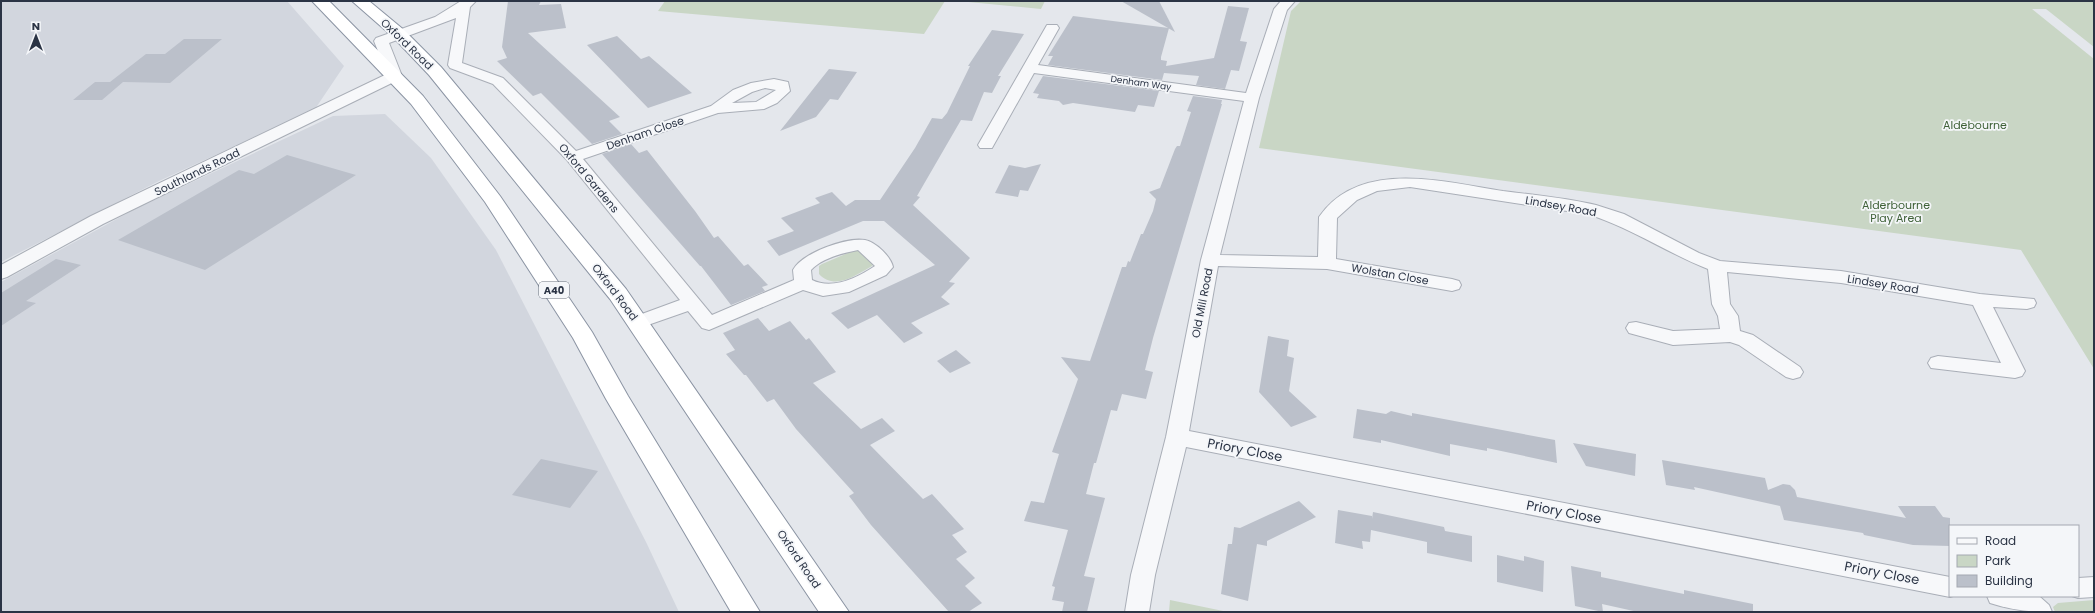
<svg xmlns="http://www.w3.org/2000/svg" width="2095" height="613" viewBox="0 0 2095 613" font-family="Poppins,sans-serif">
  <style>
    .built { fill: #d2d6de }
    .green { fill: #c9d6c5 }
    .building { fill: #bbc0ca }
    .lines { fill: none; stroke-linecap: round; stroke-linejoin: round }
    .street-casing { stroke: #a9aeb7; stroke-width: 2 }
    .highway-casing { stroke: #8b94a3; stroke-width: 2 }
    .street { fill: #f7f8fa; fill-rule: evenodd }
    .highway { fill: #fff; fill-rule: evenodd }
    .labels { text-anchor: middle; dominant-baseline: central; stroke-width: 3.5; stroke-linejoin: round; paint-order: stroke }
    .far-street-label { font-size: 9px; fill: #2b3445; stroke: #f4f6f9 }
    .shield { fill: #f4f6f9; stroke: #676e7b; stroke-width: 1 }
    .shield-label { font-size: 10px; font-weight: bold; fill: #2b3445 }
    .street-label { font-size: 11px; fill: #2b3445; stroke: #f4f6f9 }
    .park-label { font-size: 11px; fill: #3f6138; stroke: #f4f6f9 }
    .near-street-label { font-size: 13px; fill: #2b3445; stroke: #f4f6f9 }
  </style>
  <rect width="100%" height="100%" fill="#e4e7ec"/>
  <g class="built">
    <path d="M1,1h286l57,65 -29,43 -156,72 -158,81z"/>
    <path d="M385,114l46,44 65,92 150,292 33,70h-678v-330l136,-74 196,-92z"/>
  </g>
  <g class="green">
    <path d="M665,1h280l-21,33 -266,-23z"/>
    <path d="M958,1h87l-4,8z"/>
    <path d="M1301,1h793v46l-48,-38h-14l62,50v310l-73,-119 -762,-102 32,-137z"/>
    <path d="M855,250h4l15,14 -2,2c-16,9 -37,25 -53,8v-8l3,-2z"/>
    <path d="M1170,600l58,12h-59z"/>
    <path d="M2094,600v12h-39l-2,-5 5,-4z"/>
  </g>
  <g class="building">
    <path d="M508,1h33l-2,4 22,-1 5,24 -38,5 92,84 -11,4 13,13 -30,10 -51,-51 -8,3 -36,-35 10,-3 -5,-11z"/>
    <path d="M1121,1h38l16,31z"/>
    <path d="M1228,6l21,2 -9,33 7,1 -8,29 -8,-1 -6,19 -29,-4 3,-9 -35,-3 -2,7 -114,-15 5,-9h-5l25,-40 96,12 -8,29v3l6,1 -1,5 48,-8z"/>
    <path d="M992,30l32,4 -26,42h3l-9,17 -8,-1 -12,29 -11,-1 -44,76 3,1 -7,8 57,53 -21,24 6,1 -14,14 9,7 -39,19 12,10 -19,10 -27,-28 -29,14 -17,-16 104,-48 -51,-44h-21l-84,35 -12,-15 27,-10 -13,-13 39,-15 -5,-5 17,-6 14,14 9,-6h25l35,-52 17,-30 10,1 5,-6 23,-47h-2z"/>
    <path d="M617,36l24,23 8,-3 43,37 -44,15 -61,-63z"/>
    <path d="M184,39h38l-52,44 -47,-1 -21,18h-29l22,-18h15l36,-28h19z"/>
    <path d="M829,69l28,3 -19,28 -8,-1 -14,18 -36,14z"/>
    <path d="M1043,76l116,15 -5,16 -16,-2 -3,7 -62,-9 -10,2 -4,-4 -22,-3 2,-4 -6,-1z"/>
    <path d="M1193,96l29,4 -1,4h1l-69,234 -8,32 8,2 -7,27 -24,-5 -5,17 -6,-1 -15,53h-2l-8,31 19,4 -21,78 11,2 -8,34h-25l2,-10 -12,-2 3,-13 -3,-1 16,-56 -44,-9 7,-20 13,2 15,-49 -7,-2 26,-73 -17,-22 29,4 32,-94h4l2,-6 2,1 11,-28h2l10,-23 3,-12 -7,-7 11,-4 15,-39 2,-3h3l11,-34 -4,-1z"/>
    <path d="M631,144l8,9 8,-3 48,61 19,27 4,-2 26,30 4,-2 20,21 -6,2 3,4 -34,14 -30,-39h-1l-98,-112z"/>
    <path d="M287,155l69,20 -151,95 -87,-30 121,-70 15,4z"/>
    <path d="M1041,164l-13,27 -8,-1 -2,7 -23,-4 14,-28 16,3z"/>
    <path d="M56,259l25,6 -55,36 10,2 -35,23v-33z"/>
    <path d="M758,318l11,13 21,-10 16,19 3,-2 27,34 -23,11 48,46 21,-11 13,13 -25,14 53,54 9,-5 32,35 -12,6 15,17 -11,7 19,19 -10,8 17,17 -14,9h-19l-78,-87 -22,-29 5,-3 -58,-64 -22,-30 -7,3 -21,-27h-2l-18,-21 9,-4 -12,-17z"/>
    <path d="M1268,336l21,4 -2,16 7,2 -5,33 28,26 -26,10 -32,-35z"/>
    <path d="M956,350l15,13 -21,10 -13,-12z"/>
    <path d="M1357,409l29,5 5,-3 21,5v-3l143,27 2,23 -70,-15v3l-37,-7v12l-69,-16v3l-28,-5z"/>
    <path d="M1573,443l63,11 -1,22 -49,-10z"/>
    <path d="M541,459l57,12 -28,37 -58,-13z"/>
    <path d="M1662,460l103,18 3,12 15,-6 7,1 5,5 2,7 109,21 -8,-12h37l8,11 7,1v28l-37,-1 -49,-10 -1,-2 -79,-13 -4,-14 -86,-19 1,3 -29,-5z"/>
    <path d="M1299,501l17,16 -49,24v5l-10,-2 -9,57 -27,-7 7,-50h4l2,-17 6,1z"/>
    <path d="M1338,510l34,6v3l1,-7 71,15 1,4 27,5v26l-45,-9v-11l-56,-12 -1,12 -8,-1 1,8 -28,-6z"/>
    <path d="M1497,555l27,6v-5l20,5 -1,31 -46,-10z"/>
    <path d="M1571,566l30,6v5l83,17v-4l69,14v8h-115l-36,-8 1,8 -28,-6z"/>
  </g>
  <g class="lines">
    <g class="street-casing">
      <g id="street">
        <path d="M461,1h15l-6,6 -8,56 41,15 73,73 135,-45 22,-16 18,-7 23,-4 14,3 2,9 -13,12 -13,6 -46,4 -135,46 129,156 82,-35 -1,-10c9,-17 53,-33 72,-30 11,2 26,17 28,27l-7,8 -37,17 -26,4 -20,-6 -94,40 -7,-2 -14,-17 -43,15 -7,2 -7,-2 -3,-4 3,-4 49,-18 -113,-140 -74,-76 -43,-16 -2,-3 8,-47 -67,25 13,33 -2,3 -297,145 -96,53 -6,2v-14l90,-49 296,-142 -13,-33 2,-3 59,-21zM765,88l11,2 -20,12 -24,1 20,-11zM858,250l17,16c-18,12 -43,24 -63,14l-1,-10c11,-12 32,-17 47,-20z"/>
        <path d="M1281,1h14l-8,9 -28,88 -39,157 98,2 1,-40c41,-59 125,-35 184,-26 31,4 63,7 93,14l28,9 75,39 21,8 121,10 139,23 54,5 2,4 -2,4 -7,2 -34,-2 32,64 -3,5 -7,2 -84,-10 -3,-5 3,-5 7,-2 63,7 -28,-58 -132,-22 -114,-11 3,32 8,12 2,15 13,4 47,32 3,5 -3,5 -7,2 -7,-2 -47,-32 -9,-3 -57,3 -44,-12 -3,-5 3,-5 7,-1 37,9 47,-2 -2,-13 -6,-12 -4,-35c-41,-16 -78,-42 -121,-55l-177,-27 -33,4 -20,9 -20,18 -1,41 116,20 7,2 2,4 -2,4 -7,2 -125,-22 -109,-3 -29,165 761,146v19h3l-3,1 -764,-150 -31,128 -6,37h-24l6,-37 35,-138 35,-177 43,-159 -210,-28 -42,75h-12l-2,-3 69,-120h10l2,3 -21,37 208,28 28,-84z"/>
        <path d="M2094,577v20l-16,1 -6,-2h6v-18z"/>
        <path d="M1987,596h52l10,9 3,7c-21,0 -41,-2 -62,-9z"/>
      </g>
    </g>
    <g class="highway-casing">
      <g id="highway">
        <path d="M312,1h17l94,95 77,100 92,136 36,64 132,216h-29l-125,-213 -33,-61 -88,-136 -74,-98z"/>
        <path d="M352,1h17l35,29 37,37 185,222 223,323h-30l-209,-313 -181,-224 -37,-39z"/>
      </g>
    </g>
    <use href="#street" class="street"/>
    <use href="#highway" class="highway"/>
  </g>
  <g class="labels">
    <g class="far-street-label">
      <text transform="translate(1141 83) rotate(8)">Denham Way</text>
    </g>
    <rect class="shield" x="539" y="282" width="30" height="16" rx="3"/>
    <g class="shield-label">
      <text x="554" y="290">A40</text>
    </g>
    <g class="street-label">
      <text transform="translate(407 44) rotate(44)">Oxford Road</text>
      <text transform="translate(645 133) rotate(-19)">Denham Close</text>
      <text transform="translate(197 172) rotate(-26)">Southlands Road</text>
      <text transform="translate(589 178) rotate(50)">Oxford Gardens</text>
      <text transform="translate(1561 206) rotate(10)">Lindsey Road</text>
      <text transform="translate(1390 274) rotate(10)">Wolstan Close</text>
      <text transform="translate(1883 284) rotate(9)">Lindsey Road</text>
      <text transform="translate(615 292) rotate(53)">Oxford Road</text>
      <text transform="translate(1202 303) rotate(-79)">Old Mill Road</text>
      <text transform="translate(799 559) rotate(56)">Oxford Road</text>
    </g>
    <g class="park-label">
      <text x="1975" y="125">Aldebourne</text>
      <text x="1896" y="205">Alderbourne<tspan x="1896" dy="13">Play Area</tspan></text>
    </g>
    <g class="near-street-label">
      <text transform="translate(1245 450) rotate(11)">Priory Close</text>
      <text transform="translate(1564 512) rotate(11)">Priory Close</text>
      <text transform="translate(1882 573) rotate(11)">Priory Close</text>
    </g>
  </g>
  <rect width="2095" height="613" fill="none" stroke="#2b3445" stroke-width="4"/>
  <rect x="1949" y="525" width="130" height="72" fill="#f4f6f9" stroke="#a4a8b1"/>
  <rect x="1957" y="538" width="20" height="6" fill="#f7f8fa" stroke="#a4a8b1"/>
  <text x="1985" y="545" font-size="12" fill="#2b3445">Road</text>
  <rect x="1957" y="555" width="20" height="12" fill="#c9d6c5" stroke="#a4a8b1"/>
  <text x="1985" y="565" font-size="12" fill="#2b3445">Park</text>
  <rect x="1957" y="575" width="20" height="12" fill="#bbc0ca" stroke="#a4a8b1"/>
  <text x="1985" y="585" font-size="12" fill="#2b3445">Building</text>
  <g transform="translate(36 36)" stroke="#f4f6f9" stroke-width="3" paint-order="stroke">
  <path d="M0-3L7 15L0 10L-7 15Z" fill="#2b3445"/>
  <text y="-6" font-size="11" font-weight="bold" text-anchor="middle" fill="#2b3445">N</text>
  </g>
</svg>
